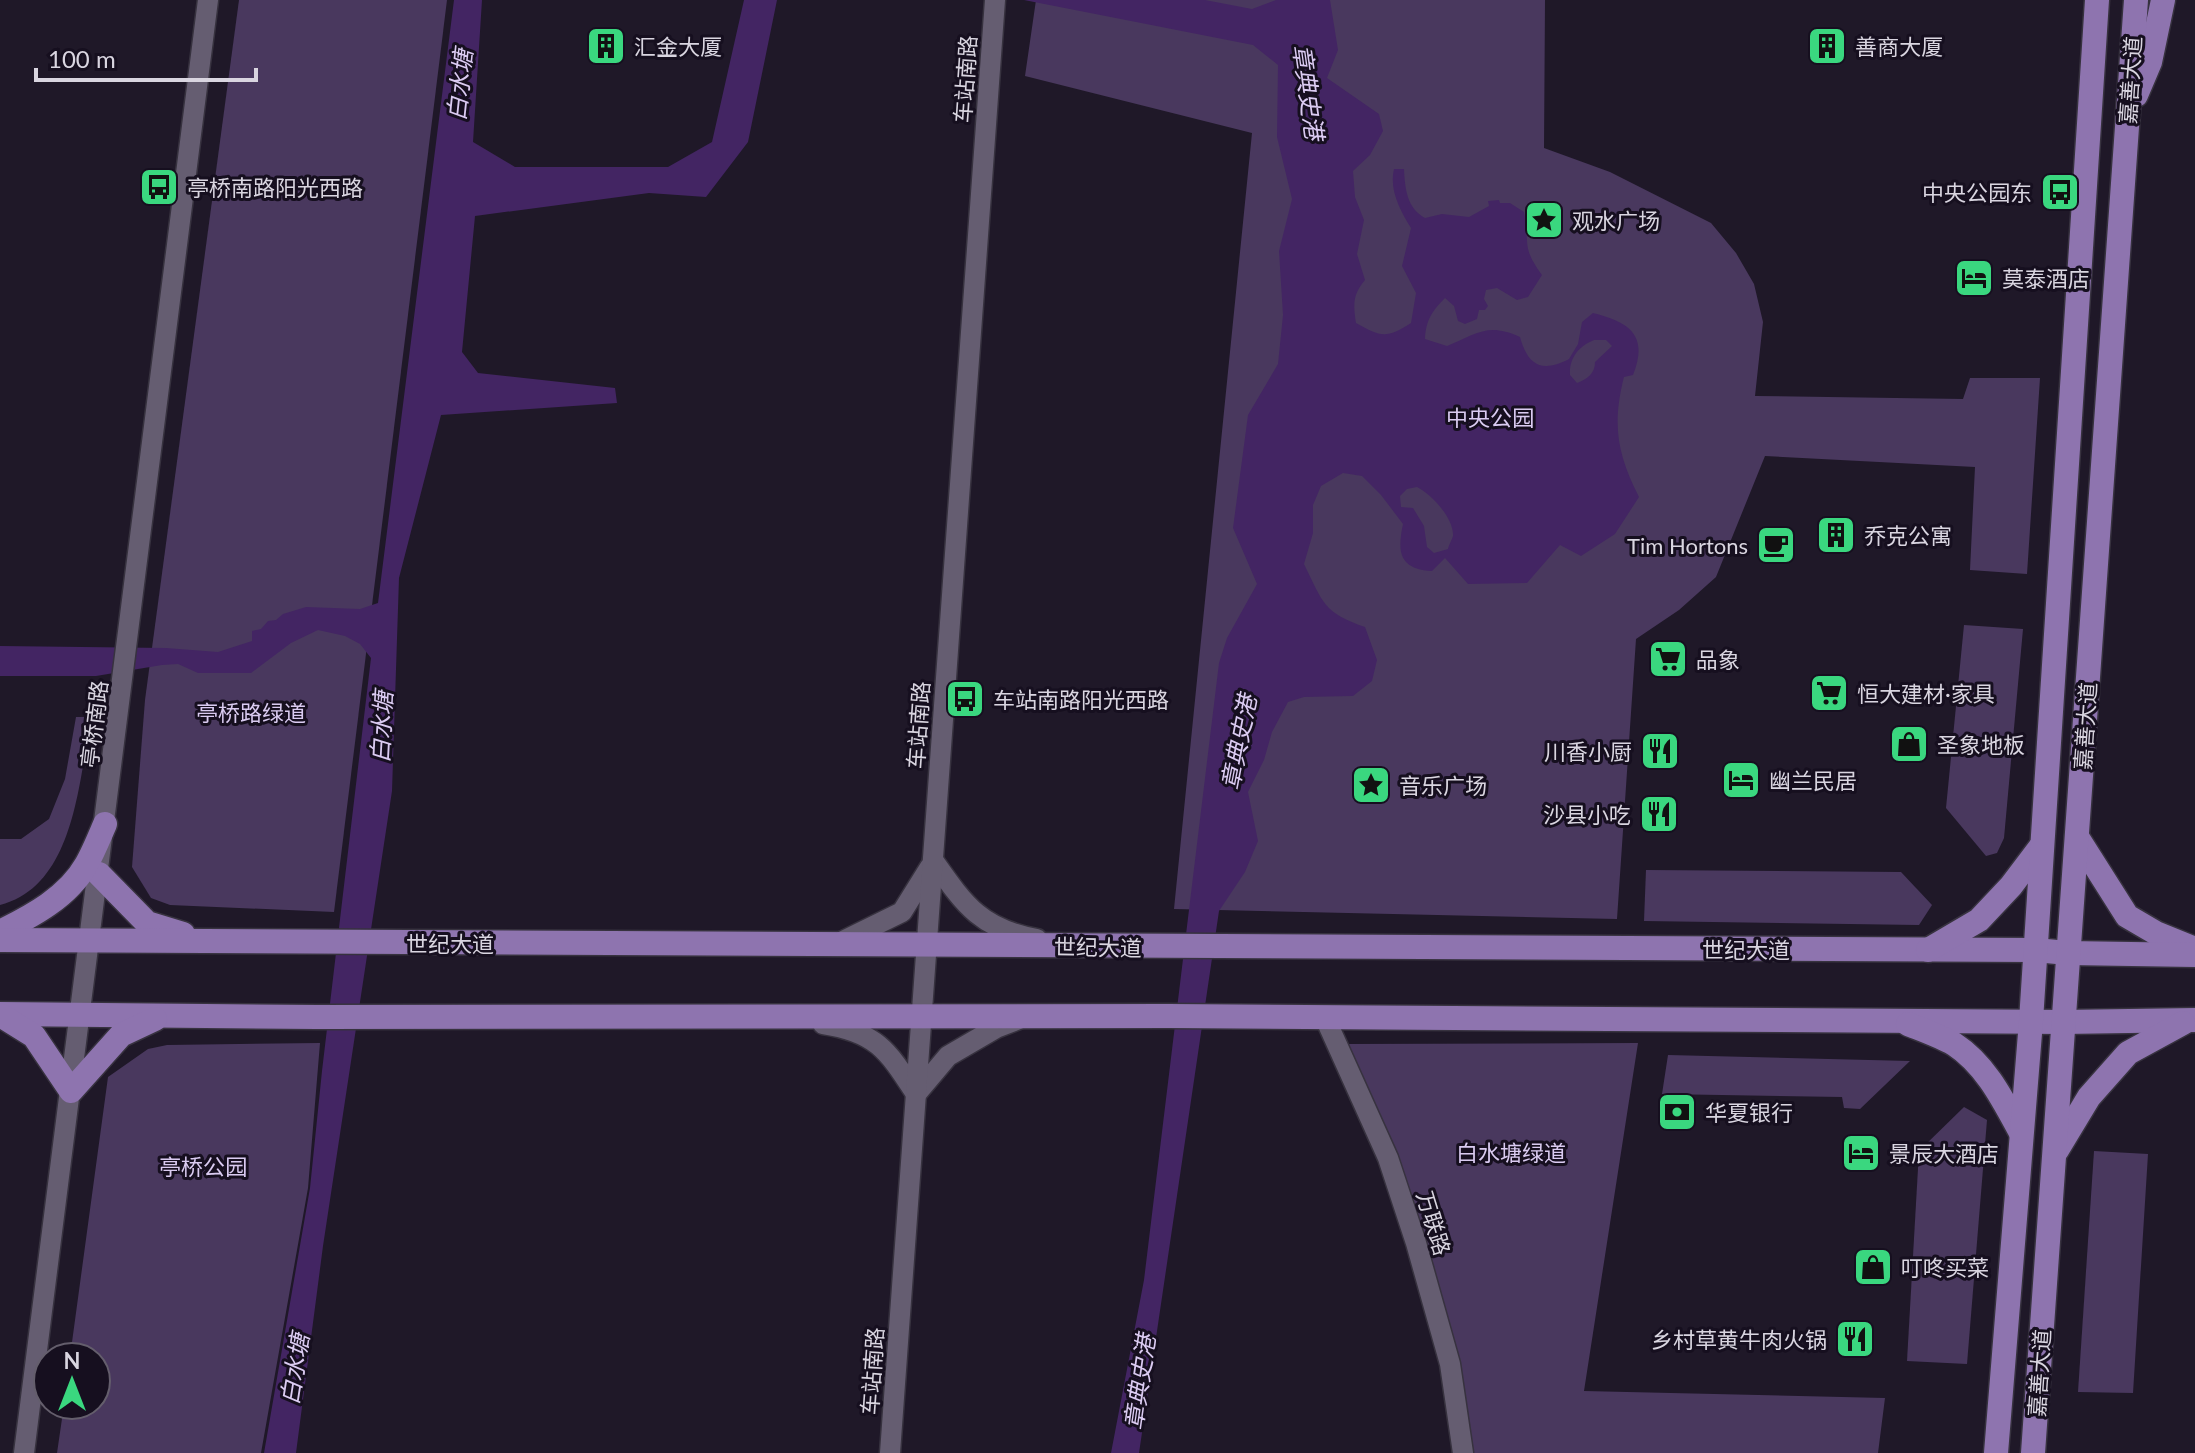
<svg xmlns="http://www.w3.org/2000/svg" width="2195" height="1453" viewBox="0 0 2195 1453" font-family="Lato,'Noto Sans SC',sans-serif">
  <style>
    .green { fill: #49385e }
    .water { fill: #432563; fill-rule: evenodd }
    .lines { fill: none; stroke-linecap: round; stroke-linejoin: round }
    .minor-casing { stroke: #37323f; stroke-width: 23 }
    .major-casing { stroke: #37323f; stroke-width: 27 }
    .minor { stroke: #655d71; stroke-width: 20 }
    .major { stroke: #8e74af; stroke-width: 24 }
    .labels { text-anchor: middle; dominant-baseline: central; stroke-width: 6; stroke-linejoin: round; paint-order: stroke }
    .poi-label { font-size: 22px; fill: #d9d5e0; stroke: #160f1f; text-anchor: start }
    .street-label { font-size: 22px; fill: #d9d5e0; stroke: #160f1f }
    .park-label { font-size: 22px; fill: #dacbf1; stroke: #160f1f }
    .water-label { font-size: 24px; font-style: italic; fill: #dbcbf2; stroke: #160f1f }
  </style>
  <rect width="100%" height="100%" fill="#1f1828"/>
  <g class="green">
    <path d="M239,0h208l-113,912 -164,-7 -19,-7 -19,-31 13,-167z"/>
    <path d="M1036,0h509l-1,148 66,24 101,51 25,30 18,31 9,38 -8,74 208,3 7,-21h70l-13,196 -57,-4 5,-103 -210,-11 -49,121 -37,33 -43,29 -19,280 -443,-10 78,-776 -227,-57z"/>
    <path d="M1964,625l59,4 -19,209 -7,15 -11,3 -40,-48z"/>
    <path d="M76,717h15c-12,63 -16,169 -91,188v-66h21l28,-20 16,-40z"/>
    <path d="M1646,870l255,2 31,33 -13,20 -275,-4z"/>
    <path d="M320,1043l-12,145 -47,265h-204l7,-48h32v-48h-26l38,-280 40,-28 19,-4z"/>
    <path d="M1638,1043l-54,348 301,7 -7,55h-407l-47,-211 -26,-87 -52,-111z"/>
    <path d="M1668,1055l242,6 -50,48 -16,-1 -2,-11 -180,-3z"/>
    <path d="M1964,1107l23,13 -20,244 -60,-3 12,-210z"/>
    <path d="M2094,1151l54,3 -15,239 -55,-1z"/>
  </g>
  <g class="water">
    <path d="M454,0h28l-9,142 42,25h153l44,-25 32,-142h33l-29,142 -42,55 -57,-4 -174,23 -13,136 16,21 137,15 2,15 -176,12 -42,163 -7,213 -69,455 -27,207h-32l46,-265 12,-117 49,-413 -11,-14 -15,-8 -27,-6 -27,13 -40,30h-53l-20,-9 -16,1 -66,11h-96v-30l166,2 52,4 34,-11v-10l9,-2 7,-8 8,-1 7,-6 23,-7 54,2 18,-6z"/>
    <path d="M1024,0h181l47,9 24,-9h54l8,50 -11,28 52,36 4,17 -13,24 -17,16 2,26 9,23 -7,34 8,26c-12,14 -12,24 -9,43 25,14 30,16 55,0l5,-30 -14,-27 9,-38c-11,-18 -22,-38 -17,-59h10c1,20 3,39 21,49l17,-4 27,3 20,-11 -1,-5 11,-1 1,3h10l14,9c7,32 -4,33 18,63l-14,22 -11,3 -20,-12 -11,2 -2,9 4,7 -3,4h-6l-2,9 -12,5 -7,-3 -4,-15 -9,-8c-13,13 -19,22 -20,41l22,7c29,-12 41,-24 73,-9 8,29 22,36 49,22l9,-15 4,-22 11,-9c36,9 56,22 40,62l-9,2c-12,47 -7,77 15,120l-24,37 -34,22 -21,-11 -33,38 -59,1 -23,-26 -13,13c-33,-2 -35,-19 -29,-47l-22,-29 -19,-19 -19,-3 -22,13 -8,19v28l-9,31c19,39 20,49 61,63l12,33 -5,21 -19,15 -49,1 -16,5 -16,30 -8,28 -16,32 10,49 -13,31 -26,39 -80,542h-28l33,-173 75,-617 8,-25 30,-54 -24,-56 15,-113 30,-51 5,-49 -4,-64 13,-52 -15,-62 1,-72 -25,-20zM1594,340h12l6,6 -17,16c0,12 -8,17 -18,21l-7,-8c-1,-17 9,-29 24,-35zM1417,487c14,7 37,31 36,49 0,1 -5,11 -5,13l-14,4 -7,-6 -3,-21 -11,-18 -12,-1 -1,-11 7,-7z"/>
  </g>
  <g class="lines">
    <g class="minor-casing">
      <g id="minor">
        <path d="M933,860c31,44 47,69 104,79"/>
        <path d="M839,943l63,-31 28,-45"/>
        <path d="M1325,1018l63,140 28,85 34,121 13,89"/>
        <path d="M823,1024c54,8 65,27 93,70l32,-38 48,-28 23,-9"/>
        <path d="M24,1453l184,-1453"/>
        <path d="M890,1453l105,-1453"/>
      </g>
    </g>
    <g class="major-casing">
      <g id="major">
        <path d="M2136,95l14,-33 13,-62"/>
        <path d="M2077,837l50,79 29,17 39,16"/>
        <path d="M99,874l48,49 36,11"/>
        <path d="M0,932c32,-16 68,-35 86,-67 7,-12 13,-27 19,-41"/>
        <path d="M0,940l2035,10 33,3 127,2"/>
        <path d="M1928,950l51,-30 32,-34 31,-41"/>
        <path d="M0,1014l317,3 851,-1 895,6 132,-2"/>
        <path d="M0,1015l34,21 37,55 50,-56 34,-16"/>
        <path d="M1908,1024c15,6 32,12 46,20 32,21 49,56 67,89"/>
        <path d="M2057,1150l32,-53 39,-44 55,-30"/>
        <path d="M1996,1453l35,-432 66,-1021"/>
        <path d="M2033,1453l103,-1453"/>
      </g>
    </g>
    <use href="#minor" class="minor"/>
    <use href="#major" class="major"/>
  </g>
  <defs>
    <g id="building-square" transform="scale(2)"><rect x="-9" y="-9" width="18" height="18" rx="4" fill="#3ad77f" stroke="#160f1f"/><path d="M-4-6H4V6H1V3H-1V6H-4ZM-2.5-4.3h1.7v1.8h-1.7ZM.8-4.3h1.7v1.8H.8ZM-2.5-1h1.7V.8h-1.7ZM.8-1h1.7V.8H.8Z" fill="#111"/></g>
    <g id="bus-square" transform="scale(2)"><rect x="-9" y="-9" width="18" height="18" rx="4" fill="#3ad77f" stroke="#160f1f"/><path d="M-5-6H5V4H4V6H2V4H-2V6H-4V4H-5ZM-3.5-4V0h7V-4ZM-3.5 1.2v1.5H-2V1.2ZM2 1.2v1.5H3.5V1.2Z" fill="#111"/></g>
    <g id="sight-square" transform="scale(2)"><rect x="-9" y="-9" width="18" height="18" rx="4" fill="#3ad77f" stroke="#160f1f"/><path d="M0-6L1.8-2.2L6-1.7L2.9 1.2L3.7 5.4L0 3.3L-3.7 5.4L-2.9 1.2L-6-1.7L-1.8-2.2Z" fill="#111"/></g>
    <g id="hotel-square" transform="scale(2)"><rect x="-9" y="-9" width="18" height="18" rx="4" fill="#3ad77f" stroke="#160f1f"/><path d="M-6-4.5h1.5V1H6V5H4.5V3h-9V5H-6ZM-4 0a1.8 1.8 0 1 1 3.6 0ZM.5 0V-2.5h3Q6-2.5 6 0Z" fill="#111"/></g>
    <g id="cafe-square" transform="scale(2)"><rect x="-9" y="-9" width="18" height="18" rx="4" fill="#3ad77f" stroke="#160f1f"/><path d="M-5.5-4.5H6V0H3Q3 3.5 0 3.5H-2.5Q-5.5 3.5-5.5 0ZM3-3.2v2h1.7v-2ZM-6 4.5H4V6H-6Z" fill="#111"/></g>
    <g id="supermarket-square" transform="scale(2)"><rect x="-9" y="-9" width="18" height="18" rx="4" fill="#3ad77f" stroke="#160f1f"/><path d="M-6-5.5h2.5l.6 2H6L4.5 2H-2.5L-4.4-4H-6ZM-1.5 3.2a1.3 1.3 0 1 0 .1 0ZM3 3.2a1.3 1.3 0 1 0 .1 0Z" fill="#111"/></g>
    <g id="shop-square" transform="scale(2)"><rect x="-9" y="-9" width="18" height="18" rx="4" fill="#3ad77f" stroke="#160f1f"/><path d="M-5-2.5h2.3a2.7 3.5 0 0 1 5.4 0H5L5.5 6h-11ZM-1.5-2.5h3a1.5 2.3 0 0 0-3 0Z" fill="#111"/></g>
    <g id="restaurant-square" transform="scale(2)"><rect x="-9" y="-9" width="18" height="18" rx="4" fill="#3ad77f" stroke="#160f1f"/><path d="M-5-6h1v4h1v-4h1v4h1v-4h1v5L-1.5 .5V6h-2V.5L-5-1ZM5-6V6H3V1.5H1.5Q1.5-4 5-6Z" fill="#111"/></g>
    <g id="bank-square" transform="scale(2)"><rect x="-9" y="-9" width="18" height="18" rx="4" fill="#3ad77f" stroke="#160f1f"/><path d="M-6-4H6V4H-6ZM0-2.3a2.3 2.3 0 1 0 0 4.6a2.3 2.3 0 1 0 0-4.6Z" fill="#111"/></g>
  </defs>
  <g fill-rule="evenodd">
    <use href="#building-square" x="606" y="46"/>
    <use href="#building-square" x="1827" y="46"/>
    <use href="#bus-square" x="159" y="187"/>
    <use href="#bus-square" x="2060" y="192"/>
    <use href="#sight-square" x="1544" y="220"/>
    <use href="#hotel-square" x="1974" y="278"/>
    <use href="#building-square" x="1836" y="535"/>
    <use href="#cafe-square" x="1776" y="545"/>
    <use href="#supermarket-square" x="1668" y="659"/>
    <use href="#supermarket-square" x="1829" y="693"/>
    <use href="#bus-square" x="965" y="699"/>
    <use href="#shop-square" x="1909" y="744"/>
    <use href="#restaurant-square" x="1660" y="751"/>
    <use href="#hotel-square" x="1741" y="780"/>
    <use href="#sight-square" x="1371" y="785"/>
    <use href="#restaurant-square" x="1659" y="814"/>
    <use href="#bank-square" x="1677" y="1112"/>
    <use href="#hotel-square" x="1861" y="1153"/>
    <use href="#shop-square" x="1873" y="1267"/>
    <use href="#restaurant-square" x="1855" y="1339"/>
  </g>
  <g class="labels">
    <g class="poi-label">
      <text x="634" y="46">汇金大厦</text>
      <text x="1855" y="46">善商大厦</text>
      <text x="187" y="187">亭桥南路阳光西路</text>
      <text x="2032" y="192" text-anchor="end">中央公园东</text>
      <text x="1572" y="220">观水广场</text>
      <text x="2002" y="278">莫泰酒店</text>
      <text x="1864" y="535">乔克公寓</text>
      <text x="1748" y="545" text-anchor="end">Tim Hortons</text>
      <text x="1696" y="659">品象</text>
      <text x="1857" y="693">恒大建材·家具</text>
      <text x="993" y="699">车站南路阳光西路</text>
      <text x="1937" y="744">圣象地板</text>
      <text x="1632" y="751" text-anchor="end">川香小厨</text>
      <text x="1769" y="780">幽兰民居</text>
      <text x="1399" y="785">音乐广场</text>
      <text x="1631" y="814" text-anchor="end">沙县小吃</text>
      <text x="1705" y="1112">华夏银行</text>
      <text x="1889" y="1153">景辰大酒店</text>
      <text x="1901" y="1267">叮咚买菜</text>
      <text x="1827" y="1339" text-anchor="end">乡村草黄牛肉火锅</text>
    </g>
    <g class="street-label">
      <text transform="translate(965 79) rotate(-86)">车站南路</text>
      <text transform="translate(2130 80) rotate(-86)">嘉善大道</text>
      <text transform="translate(94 724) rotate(-83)">亭桥南路</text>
      <text transform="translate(918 725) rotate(-86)">车站南路</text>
      <text transform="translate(2085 726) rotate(-86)">嘉善大道</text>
      <text x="450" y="943">世纪大道</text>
      <text transform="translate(1098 947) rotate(1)">世纪大道</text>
      <text x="1746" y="949">世纪大道</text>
      <text transform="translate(1434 1223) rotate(73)">万联路</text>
      <text transform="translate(872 1371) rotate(-86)">车站南路</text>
      <text transform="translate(2039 1373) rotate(-86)">嘉善大道</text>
    </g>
    <g class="park-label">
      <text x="1490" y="417">中央公园</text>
      <text x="251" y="712">亭桥路绿道</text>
      <text x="1511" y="1152">白水塘绿道</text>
      <text x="203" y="1166">亭桥公园</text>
    </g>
    <g class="water-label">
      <text transform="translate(459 85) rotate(-84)">白水塘</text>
      <text transform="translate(1309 92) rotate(82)">章典史港</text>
      <text transform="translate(381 727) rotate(-87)">白水塘</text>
      <text transform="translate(1238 742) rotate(-79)">章典史港</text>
      <text transform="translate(294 1369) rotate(-81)">白水塘</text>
      <text transform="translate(1139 1382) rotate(-82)">章典史港</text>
    </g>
  </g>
  <g transform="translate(72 1381)"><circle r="38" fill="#160f1f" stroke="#645e6c" stroke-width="2"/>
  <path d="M0-6L14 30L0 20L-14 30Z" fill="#3ad77f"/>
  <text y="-12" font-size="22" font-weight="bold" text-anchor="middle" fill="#d9d5e0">N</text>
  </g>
  <path d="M36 68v12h220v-12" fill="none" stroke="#d9d5e0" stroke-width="4"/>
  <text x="48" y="68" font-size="24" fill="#d9d5e0" stroke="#160f1f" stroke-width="6" paint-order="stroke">100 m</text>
</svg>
